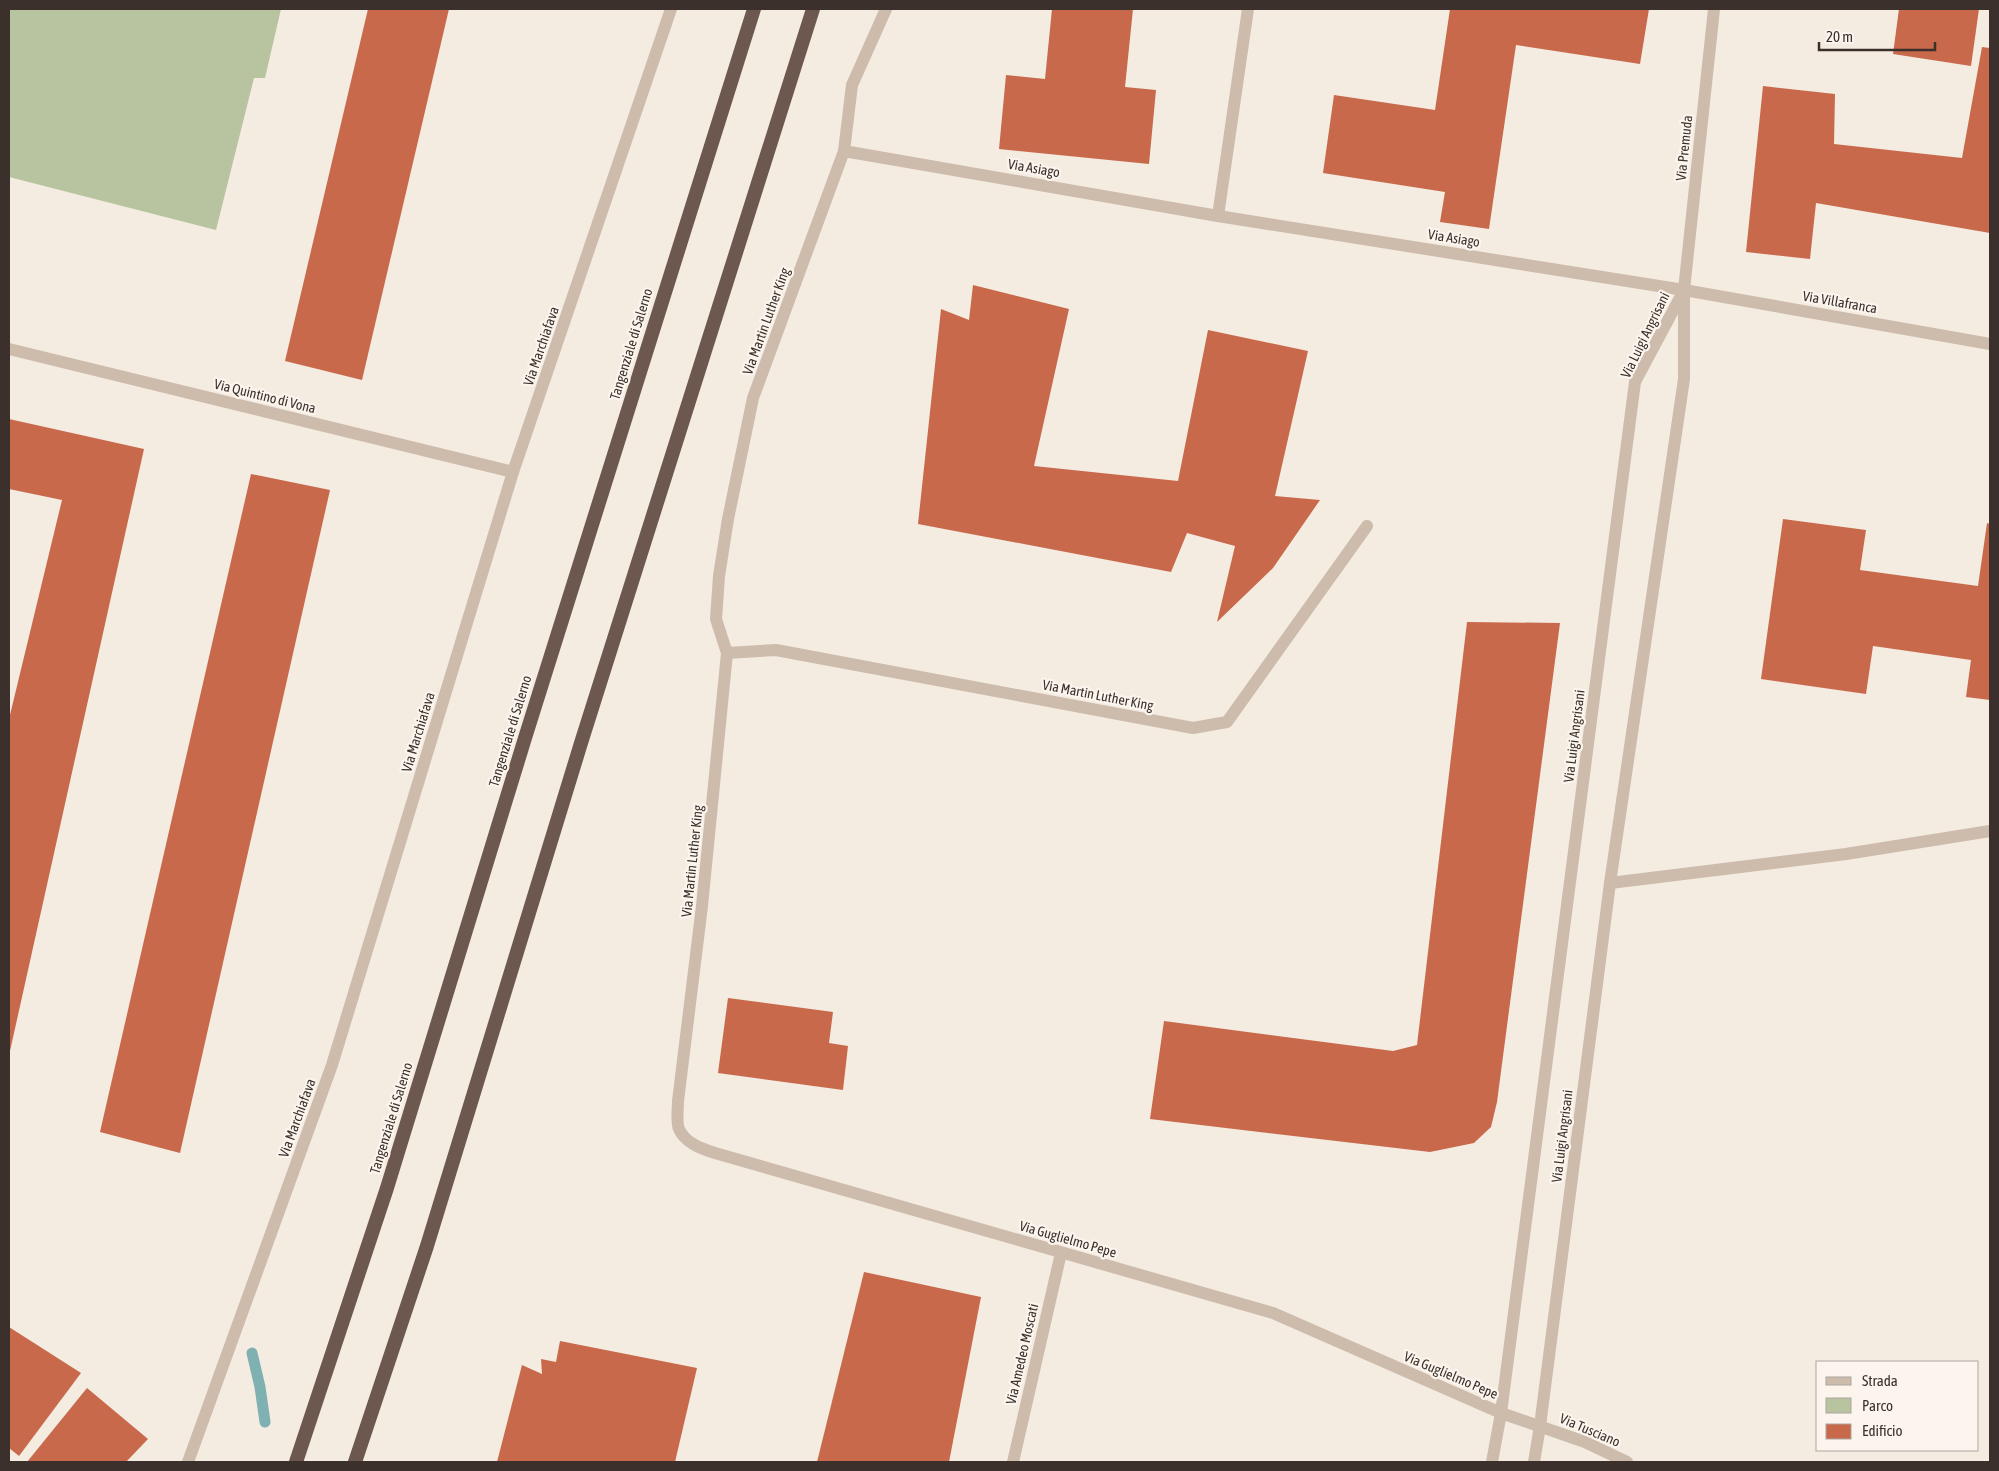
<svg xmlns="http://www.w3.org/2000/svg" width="1999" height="1471" viewBox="0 0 1999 1471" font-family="'Asap Condensed',sans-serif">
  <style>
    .green { fill: #b8c4a0 }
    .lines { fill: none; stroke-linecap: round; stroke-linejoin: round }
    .stream { stroke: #7fb0b2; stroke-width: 11 }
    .building { fill: #c8694b }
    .minor { stroke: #cdbbac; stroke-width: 12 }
    .tertiary { stroke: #cdbbac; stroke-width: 12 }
    .trunk { stroke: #6c584f; stroke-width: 14 }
    .labels { text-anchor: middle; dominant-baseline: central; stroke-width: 4.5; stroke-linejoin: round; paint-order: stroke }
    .street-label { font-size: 14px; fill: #3b302b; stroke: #fbf5ee }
  </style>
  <rect width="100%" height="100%" fill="#f4ebe1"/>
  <path class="green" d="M9,9h272l-16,69h-11l-38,152 -207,-53z"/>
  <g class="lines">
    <path class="stream" d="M252,1353l8,34 5,35"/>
  </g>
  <g class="building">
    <path d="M368,9h81l-87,371 -77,-19z"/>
    <path d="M1052,9h81l-8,78 31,3 -7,74 -150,-15 7,-74 39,4z"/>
    <path d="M1450,9h199l-9,55 -124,-19 -27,184 -49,-7 5,-30 -122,-19 11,-78 101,15z"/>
    <path d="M1899,9h80l-8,57 -78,-12z"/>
    <path d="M1982,47l8,1v185l-174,-30 -6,56 -64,-7 17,-166 72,8 -1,50 128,14z"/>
    <path d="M973,285l96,24 -35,157 144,15 30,-151 100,21 -33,145 45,4 -47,68 -56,54 18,-76 -48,-13 -16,39 -253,-48 23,-215 28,11z"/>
    <path d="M9,419l135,30 -134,602 -1,-332 53,-219 -53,-11z"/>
    <path d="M251,474l79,16 -150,663 -80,-21z"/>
    <path d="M1783,519l83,11 -6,40 118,16 9,-63 3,1v176l-24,-3 5,-37 -98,-14 -7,48 -105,-15z"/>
    <path d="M1467,622l93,1 -63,479 -6,25 -17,16 -44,9 -280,-33 14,-98 229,30 24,-6z"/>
    <path d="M728,998l105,14 -4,31 19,3 -5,44 -125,-17z"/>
    <path d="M864,1272l117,25 -32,165h-132z"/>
    <path d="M9,1327l72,46 -62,83 -10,-8z"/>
    <path d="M560,1341l137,27 -22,94h-178l25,-97 20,9 -1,-15 15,3z"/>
    <path d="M87,1388l61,51 -22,23h-99z"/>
  </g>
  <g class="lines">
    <g class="minor">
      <path d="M886,9l-34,76 -8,66 -91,247 -25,121 -9,57 -3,43 11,34 -25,253 -24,195c0,8 -2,21 1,28 6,14 23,20 36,24l558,160 228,100 84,29 42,20"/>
      <path d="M844,151l374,65 466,74 306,54"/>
      <path d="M1218,216l30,-207"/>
      <path d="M9,349l504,123"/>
      <path d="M727,653l49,-3 417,78 34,-6 140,-196"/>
      <path d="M1610,883l236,-29 144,-23"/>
      <path d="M188,1462l144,-397 181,-593 158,-463"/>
      <path d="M1013,1462l48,-209"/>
    </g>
    <g class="tertiary">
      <path d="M1492,1462l9,-49 134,-1031 48,-90"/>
      <path d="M1534,1462l6,-36 70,-543 74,-504v-89l30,-281"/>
    </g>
    <g class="trunk">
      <path d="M296,1462l91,-274 138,-450 229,-729"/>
      <path d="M355,1462l72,-216 154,-503 232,-734"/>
    </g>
  </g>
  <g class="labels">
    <g class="street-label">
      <text transform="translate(1684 148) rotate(-84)">Via Premuda</text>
      <text transform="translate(1034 168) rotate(10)">Via Asiago</text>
      <text transform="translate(1454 238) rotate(9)">Via Asiago</text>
      <text transform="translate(1840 302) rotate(10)">Via Villafranca</text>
      <text transform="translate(766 321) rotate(-70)">Via Martin Luther King</text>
      <text transform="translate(1645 335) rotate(-64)">Via Luigi Angrisani</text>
      <text transform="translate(631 344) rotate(-73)">Tangenziale di Salerno</text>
      <text transform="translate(541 346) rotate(-71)">Via Marchiafava</text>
      <text transform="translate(265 396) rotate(14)">Via Quintino di Vona</text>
      <text transform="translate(1098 695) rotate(11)">Via Martin Luther King</text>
      <text transform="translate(510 731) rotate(-73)">Tangenziale di Salerno</text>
      <text transform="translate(418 732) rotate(-73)">Via Marchiafava</text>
      <text transform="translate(1574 736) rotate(-83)">Via Luigi Angrisani</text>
      <text transform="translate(692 861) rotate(-84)">Via Martin Luther King</text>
      <text transform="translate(297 1118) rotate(-70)">Via Marchiafava</text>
      <text transform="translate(391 1118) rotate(-73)">Tangenziale di Salerno</text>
      <text transform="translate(1562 1136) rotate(-83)">Via Luigi Angrisani</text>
      <text transform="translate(1068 1239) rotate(16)">Via Guglielmo Pepe</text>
      <text transform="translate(1022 1354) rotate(-77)">Via Amedeo Moscati</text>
      <text transform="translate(1451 1375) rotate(23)">Via Guglielmo Pepe</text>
      <text transform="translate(1590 1430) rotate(23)">Via Tusciano</text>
    </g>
  </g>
  <rect width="1999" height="1471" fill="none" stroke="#3b302b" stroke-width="20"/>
  <rect x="1816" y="1361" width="162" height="90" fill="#fbf5ee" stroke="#aea6a0"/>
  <rect x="1826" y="1377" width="25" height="8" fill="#cdbbac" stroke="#aea6a0"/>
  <text x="1862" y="1386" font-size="15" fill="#3b302b">Strada</text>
  <rect x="1826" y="1398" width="25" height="15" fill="#b8c4a0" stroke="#aea6a0"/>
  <text x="1862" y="1411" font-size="15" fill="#3b302b">Parco</text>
  <rect x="1826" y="1424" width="25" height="15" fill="#c8694b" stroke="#aea6a0"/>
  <text x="1862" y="1436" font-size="15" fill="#3b302b">Edificio</text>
  <path d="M1819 42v8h116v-8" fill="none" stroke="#3b302b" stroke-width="2.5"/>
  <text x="1826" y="42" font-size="15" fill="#3b302b" stroke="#fbf5ee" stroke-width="4" paint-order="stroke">20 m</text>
</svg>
